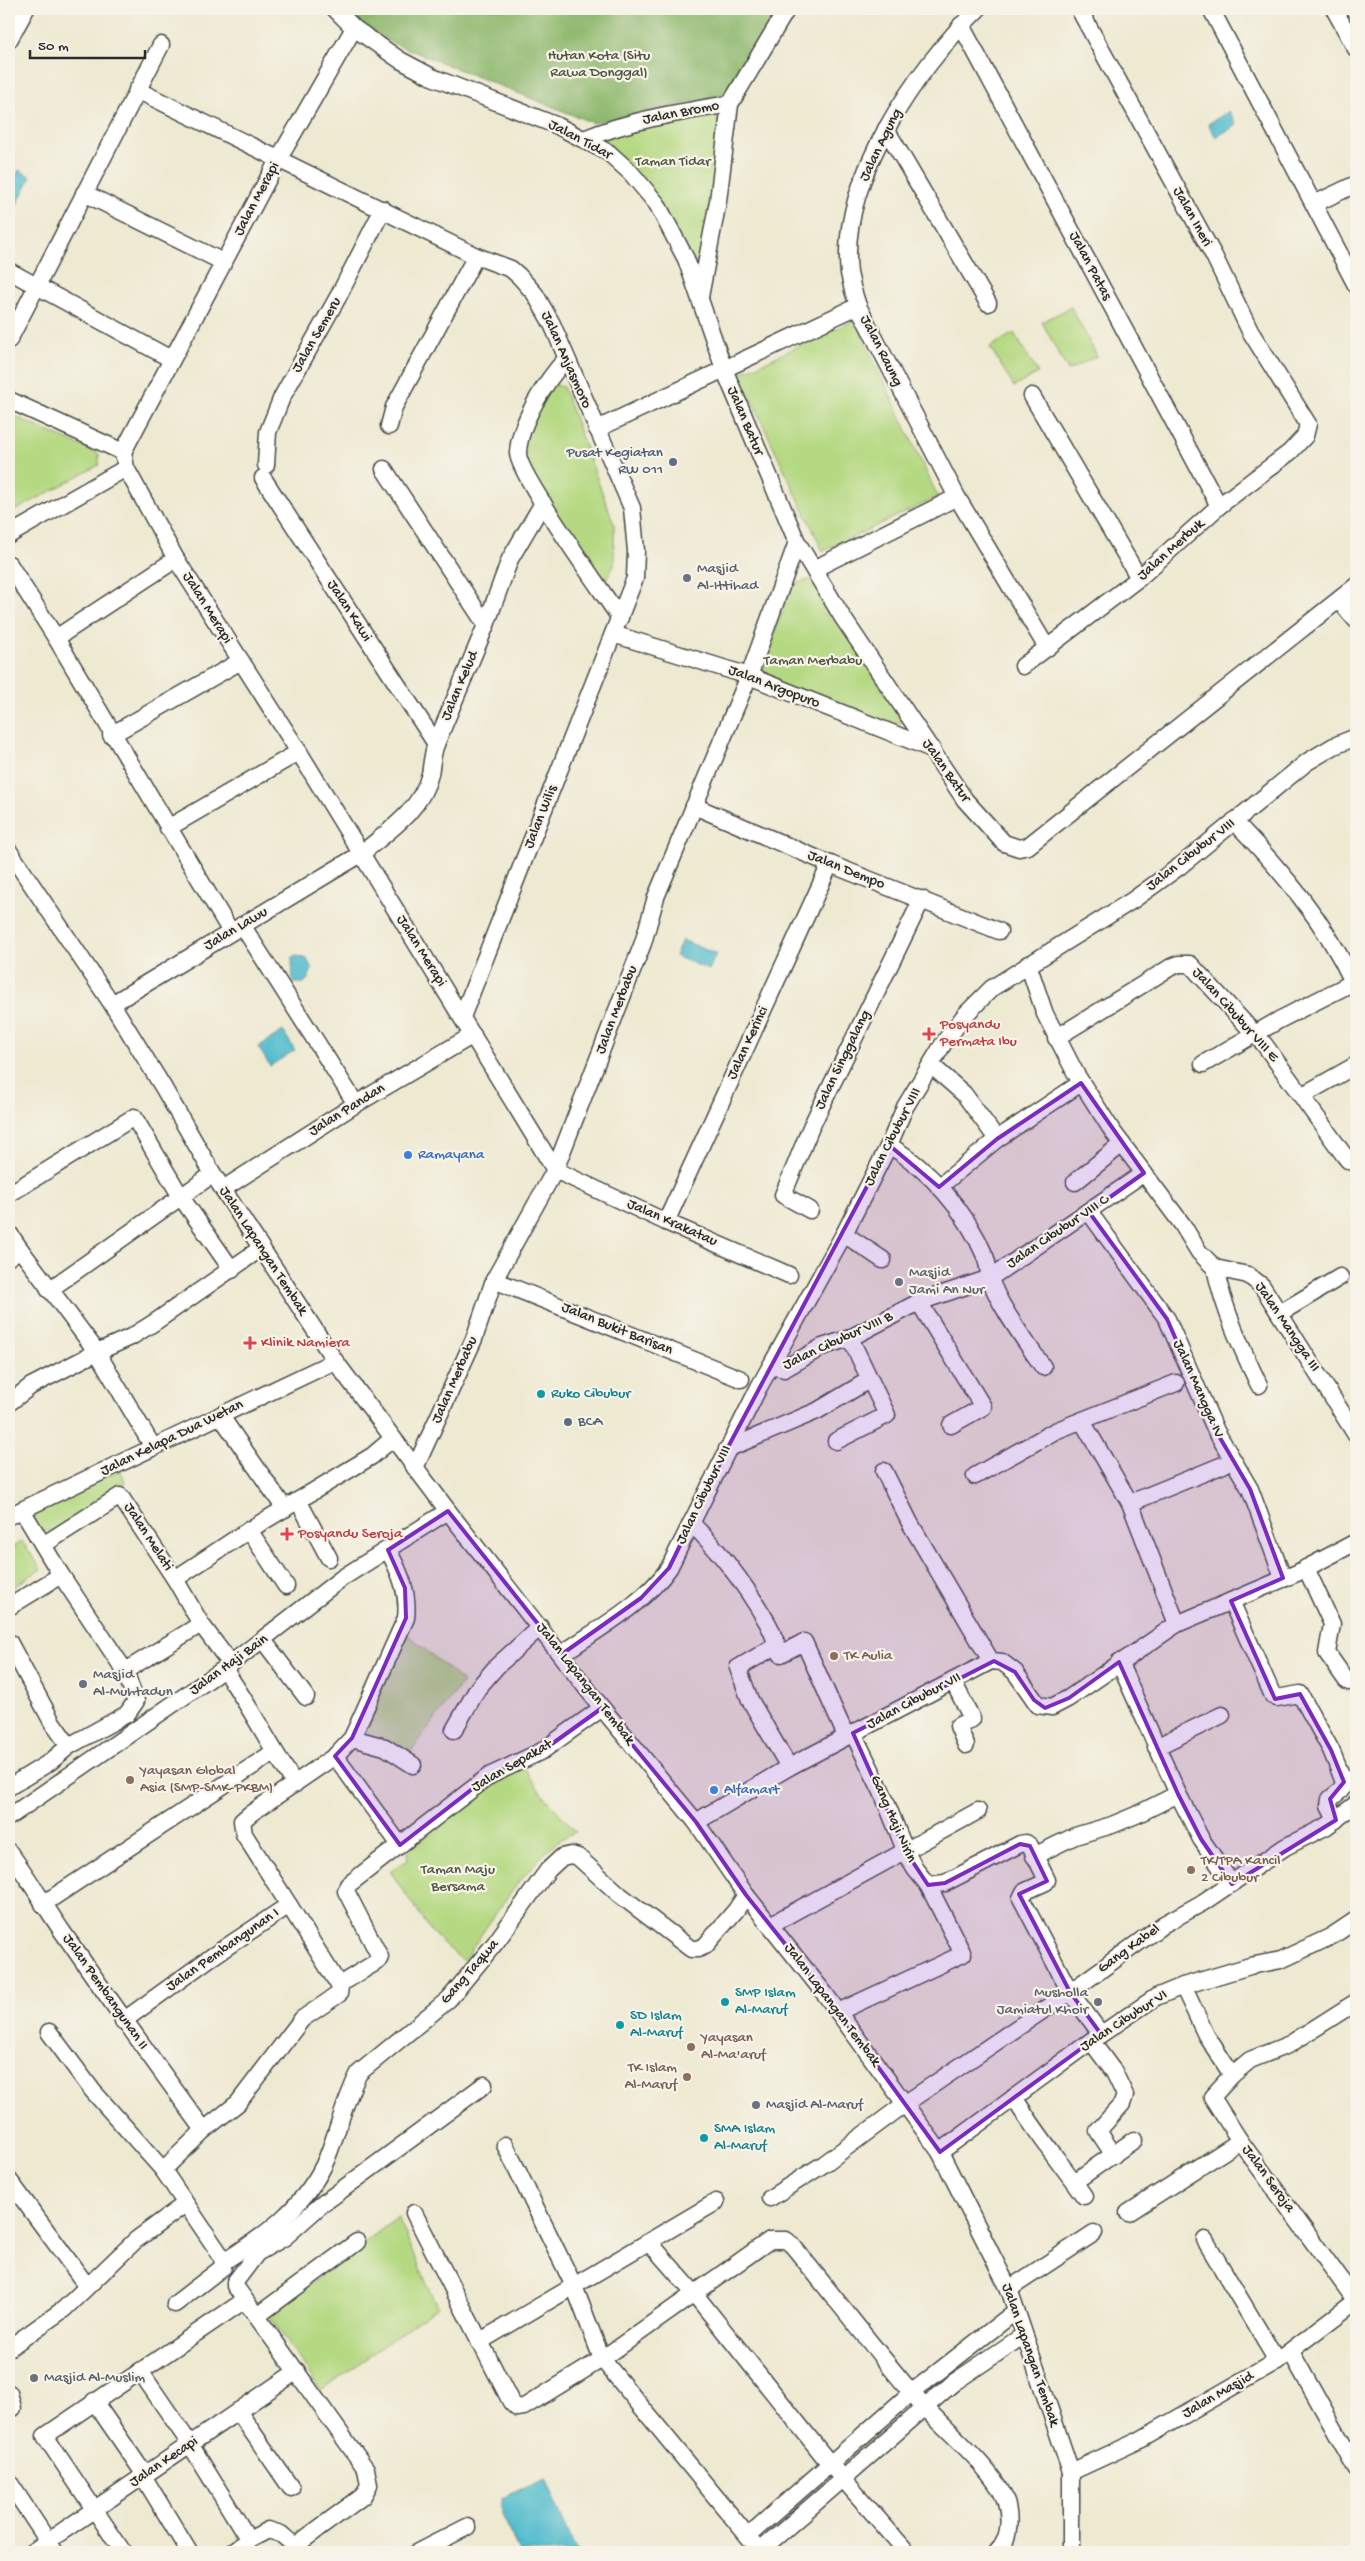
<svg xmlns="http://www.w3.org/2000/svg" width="1365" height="2561" viewBox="0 0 1365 2561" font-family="'Gochi Hand',sans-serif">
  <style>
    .green { fill: #b5d982; stroke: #708256 }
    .forest { fill: #90b970; stroke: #5e724e }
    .water { fill: #51bccd; stroke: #3e747c }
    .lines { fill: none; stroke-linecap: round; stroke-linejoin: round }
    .minor-casing { stroke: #484844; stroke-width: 19 }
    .minor { stroke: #fff; stroke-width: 16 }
    .marked { fill: #7b2cbf; fill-opacity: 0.2; stroke: #7b2cbf; stroke-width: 4; stroke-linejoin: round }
    .service-dot { fill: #5c6f8a; stroke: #f7f3e8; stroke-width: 2 }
    .worship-dot { fill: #6b7280; stroke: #f7f3e8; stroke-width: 2 }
    .health-dot { fill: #e0444e; stroke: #f7f3e8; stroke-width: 2 }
    .shop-dot { fill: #3f7fe0; stroke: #f7f3e8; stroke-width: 2 }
    .culture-dot { fill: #0f9aa8; stroke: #f7f3e8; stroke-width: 2 }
    .education-dot { fill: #8d6e63; stroke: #f7f3e8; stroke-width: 2 }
    .labels { text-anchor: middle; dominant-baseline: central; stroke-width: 4.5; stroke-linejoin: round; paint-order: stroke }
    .park-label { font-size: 15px; fill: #4e5641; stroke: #f7f3e8 }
    .street-label { font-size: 15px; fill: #2b2b2b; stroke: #f7f3e8 }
    .service-label { font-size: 15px; fill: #4e5e75; stroke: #f7f3e8; text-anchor: end }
    .worship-label { font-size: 15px; fill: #5b616d; stroke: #f7f3e8; text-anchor: start }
    .health-label { font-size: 15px; fill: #be3a42; stroke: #f7f3e8; text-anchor: start }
    .shop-label { font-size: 15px; fill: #366cbe; stroke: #f7f3e8; text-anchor: start }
    .culture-label { font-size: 15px; fill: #0d838f; stroke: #f7f3e8; text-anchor: start }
    .education-label { font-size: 15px; fill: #785e54; stroke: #f7f3e8; text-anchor: start }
  </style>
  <rect width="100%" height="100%" fill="#f7f3e8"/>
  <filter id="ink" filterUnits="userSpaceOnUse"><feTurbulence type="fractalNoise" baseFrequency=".02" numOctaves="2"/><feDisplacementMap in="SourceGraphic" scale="10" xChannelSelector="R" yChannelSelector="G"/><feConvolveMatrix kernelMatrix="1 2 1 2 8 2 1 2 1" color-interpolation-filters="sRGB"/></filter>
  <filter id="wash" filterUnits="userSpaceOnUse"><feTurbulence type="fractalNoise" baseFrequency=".0096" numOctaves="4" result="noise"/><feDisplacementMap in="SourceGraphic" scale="20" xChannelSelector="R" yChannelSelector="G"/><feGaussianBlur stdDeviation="1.12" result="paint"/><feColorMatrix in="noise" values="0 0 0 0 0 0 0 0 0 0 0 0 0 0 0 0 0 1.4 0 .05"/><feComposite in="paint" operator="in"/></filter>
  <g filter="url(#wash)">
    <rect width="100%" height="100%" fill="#eee9d1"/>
    <g class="green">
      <path d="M717,111l5,16 -12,89 -11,45h-13l-66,-101 -19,-16 1,-7z"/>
      <path d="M1071,307l26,49 -29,15 -26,-49z"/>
      <path d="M855,320l83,177 -115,54 -84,-177z"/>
      <path d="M1014,333l24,40 -24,14 -24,-40z"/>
      <path d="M544,382l19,5 51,137v41l-14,27 -87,-136z"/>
      <path d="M9,414l90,40v11l-90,49z"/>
      <path d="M813,579l15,23 -1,14 13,7 63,98 -19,11 -125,-46c7,-33 21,-65 30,-98l11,-6z"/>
      <path d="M121,1470l4,12 -4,11 -65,38h-9l-11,-3 -8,-16z"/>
      <path d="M22,1541l19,28 -32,21v-40z"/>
      <path d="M405,1632l58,50 -55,73 -50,-23z"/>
      <path d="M523,1767l19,27 34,38c-37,10 -90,97 -113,129l-30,-27 -43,-63 18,-11 -1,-8 50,-41z"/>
      <path d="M398,2217l39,90 -116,84 -52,-76z"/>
    </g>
    <path class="forest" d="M334,9h444l-50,86 -135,28 -238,-95z"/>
    <g class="water">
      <path d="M1229,111l8,14 -21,12 -8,-13z"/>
      <path d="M19,170l12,7 -20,38 -2,-27z"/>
      <path d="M682,940l34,14 -7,16 -34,-14z"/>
      <path d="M297,956l10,3 5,10 -4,10 -4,4h-11l-1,-26z"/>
      <path d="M283,1031l12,19 -25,16 -12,-19z"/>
      <path d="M545,2479l32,73h-57l-18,-37v-17z"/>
    </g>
  </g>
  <g filter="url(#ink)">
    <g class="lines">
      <g class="minor-casing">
        <g id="minor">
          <path d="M335,9l19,19 46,32 32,17 126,49 51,27 22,20 26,31 29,55 38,110 73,173 46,76 122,182 39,43 15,5 9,-2 328,-260"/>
          <path d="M978,9c-62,60 -140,173 -129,264 2,11 5,22 9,33l99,191 90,151"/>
          <path d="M1211,9l145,276"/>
          <path d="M1334,9l22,40"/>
          <path d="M961,25l258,481"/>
          <path d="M354,28l-76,132 -155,292 3,16 50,91 123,193 256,418 111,52 123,53"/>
          <path d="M9,40l17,-31"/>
          <path d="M137,90l339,166 35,13 8,7 16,18 17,30 80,184 4,43 -1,27 -173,439"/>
          <path d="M886,129l102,174"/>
          <path d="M584,139c46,-19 96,-27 146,-35l57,-95"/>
          <path d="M84,193l139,69"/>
          <path d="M1314,204l42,-20"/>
          <path d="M9,271l162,88"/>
          <path d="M700,297l18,-96 12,-97"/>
          <path d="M9,340l152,-295"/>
          <path d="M566,359c-20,21 -47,65 -48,94 -1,20 86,141 102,165"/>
          <path d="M1032,396l107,182"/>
          <path d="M9,400l114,52"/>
          <path d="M389,426l5,-19 82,-151"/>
          <path d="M597,429l261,-123"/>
          <path d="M266,465l2,-33 14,-35 56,-100 45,-88"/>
          <path d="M384,469l102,156"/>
          <path d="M263,478l173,266"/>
          <path d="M9,535l117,-67"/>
          <path d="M9,564l47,74 175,294"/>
          <path d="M814,569l143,-72"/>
          <path d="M1339,600l17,20"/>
          <path d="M613,634l136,42 183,73"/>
          <path d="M56,638l120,-79"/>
          <path d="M1023,666l116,-88 80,-72 71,-54 15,-16 3,-12 -58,-93 -36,-75 -135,-247"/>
          <path d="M111,735l130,-74"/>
          <path d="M694,806l136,58 169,67"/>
          <path d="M1234,821c46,48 91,100 119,161"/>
          <path d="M168,828l131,-76"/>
          <path d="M9,851l103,153 51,83 50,87 122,187 113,150 154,197 94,114 50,73 79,99 115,158 69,137 62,183v80"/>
          <path d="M242,925l114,179"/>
          <path d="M1028,964l17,50 31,60 37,58 69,92 17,28 16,16 33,7 14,11 94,149"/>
          <path d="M112,1004l249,-150c27,-23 60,-43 69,-80 2,-10 2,-20 6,-30l50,-119 24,-66 33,-56"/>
          <path d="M1056,1038l115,-71 8,-3h11l74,80 80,111 4,5 8,4"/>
          <path d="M1203,1064l76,-44 77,-39"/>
          <path d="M931,1065l33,29 33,45"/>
          <path d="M1303,1095l53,-30"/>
          <path d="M889,1145c41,25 77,66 96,111 3,7 3,15 5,22 8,27 37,65 53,89"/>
          <path d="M1075,1182l47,-38"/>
          <path d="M939,1187l58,-48 84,-56"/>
          <path d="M223,1189l133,-85 117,-69"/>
          <path d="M9,1194l125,-77 47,80 51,73"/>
          <path d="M810,1210l-27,-15 28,-68 111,-228"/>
          <path d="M1089,1212l78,107 49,112 34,58 33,89"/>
          <path d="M666,1222l164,-358"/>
          <path d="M9,1233l11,16"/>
          <path d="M844,1234l39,26"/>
          <path d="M9,1257l11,-8 77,103 34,-15 24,-15 105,-73"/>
          <path d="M1215,1268c9,42 26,79 44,117"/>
          <path d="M494,1280l247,99"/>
          <path d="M49,1290l164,-116"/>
          <path d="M919,1302l64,105 -32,18"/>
          <path d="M1280,1313l60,-36"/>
          <path d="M771,1366l13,3 38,-22 28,-9 69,-36 71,-24 154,-105"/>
          <path d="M9,1403l22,-17 66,-34 56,95"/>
          <path d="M220,1415l65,94"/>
          <path d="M1082,1421l48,82 47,121"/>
          <path d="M836,1441l51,-26 -37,-77"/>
          <path d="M727,1449l90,-38 52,-31"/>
          <path d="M415,1468l59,-129 20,-59 61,-110 88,-227 13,-46 93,-221 48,-134"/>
          <path d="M884,1471l26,52 81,138"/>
          <path d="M975,1476l80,-45 121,-48"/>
          <path d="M299,1502l30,56"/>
          <path d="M1130,1503l93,-38"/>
          <path d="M9,1516l326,-155"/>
          <path d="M691,1523c30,29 55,63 76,99 6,10 9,22 14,32l23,-12 42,94"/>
          <path d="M249,1530l37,56"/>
          <path d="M43,1545l77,-49 55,83 26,45 23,31"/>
          <path d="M1306,1568l26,56 -5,29 19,27 3,2 7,-3"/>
          <path d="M175,1579l74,-49 123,-74 20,-17"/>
          <path d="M1231,1601l42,95 4,2 23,-4 31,56 13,32 -3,8 -11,9 -1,7 7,14"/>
          <path d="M9,1607l52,-32"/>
          <path d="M263,1640l43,57"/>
          <path d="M9,1642l43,80 17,24"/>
          <path d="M777,1645l-39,23 12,32 39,67"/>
          <path d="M562,1654c37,-26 81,-49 107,-86l90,-181 85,-153 45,-89 16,-38 40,-66 20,-26 27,-27 141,-88 47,-34 127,-104 27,-16 22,-9"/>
          <path d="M1119,1662l59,132 23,45 31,45"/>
          <path d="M224,1669c26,37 46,77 71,115"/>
          <path d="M125,1671l76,-47"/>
          <path d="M953,1681l19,38 -14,7 8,19"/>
          <path d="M454,1730l24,-42 19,-22 43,-39"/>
          <path d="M853,1733l29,59 23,58 10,19 13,16 17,-2 75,-39 6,-1 4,3 17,34 -1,2 -22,10 -3,6 49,94 31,42"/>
          <path d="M352,1738l33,9 28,18"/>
          <path d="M1156,1747l66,-32"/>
          <path d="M335,1756l65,89"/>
          <path d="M9,1787l41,-25 19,-16 58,-32 9,-13 -11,-30 -64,-96 -39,-65"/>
          <path d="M9,1817l215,-148 118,-91 106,-67"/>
          <path d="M696,1822l93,-55 202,-106 11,1 13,10 23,33 14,2 17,-9 108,-74 120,-51 59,-31"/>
          <path d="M9,1852c20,26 36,55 55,82 46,66 92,131 140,196"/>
          <path d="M1034,1856l41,-20 37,-11 24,-10 42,-21"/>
          <path d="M43,1904l231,-152"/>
          <path d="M770,1925l208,-114"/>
          <path d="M347,1980l31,-19 2,-4 -34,-66 2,-6 141,-109 53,-25 60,-43"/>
          <path d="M1183,1986l23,49 26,40"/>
          <path d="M838,2012l125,-58 -35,-69"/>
          <path d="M123,2021l87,-63 79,-53 -45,-71 -2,-13 8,-7 85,-58 17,-18 54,-120c3,-25 -6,-46 -18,-68"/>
          <path d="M49,2032l43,58 71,80 59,87 1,10 -48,37"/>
          <path d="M1091,2041l23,31 11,23 -3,9 -24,27 16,24"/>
          <path d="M1014,2097c21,35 47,66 70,99"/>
          <path d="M505,2145l69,141 28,73 159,193"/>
          <path d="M940,2152l151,-111 65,-44 27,-11 67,-20 31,-6 51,-24 24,-16"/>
          <path d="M163,2170l41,-40 34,-27 64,-84 37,-25 1,-7 -51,-82"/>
          <path d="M9,2180l78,106"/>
          <path d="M1074,2182l60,-42"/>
          <path d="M770,2198l54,-34 82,-61 164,-111 94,-68 38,-21 83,-56 42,-21 29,-22"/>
          <path d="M414,2213l97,189 6,6 7,-1 78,-48 168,-119h16l6,5c40,49 79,100 120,148 27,32 66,61 88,96 11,18 13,48 -3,63"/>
          <path d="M1128,2213l112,-72"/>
          <path d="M1205,2240l72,121"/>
          <path d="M650,2243l43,49 137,172 77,88"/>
          <path d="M223,2262c41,-25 85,-58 104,-104 11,-28 18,-58 32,-85l90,-74 47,-57 52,-72 14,-13 9,-2 7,2 42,38 71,54h7l7,-3 31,-36 10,-15"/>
          <path d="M1009,2289l85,-56"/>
          <path d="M1356,2301l-116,-160 -28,-44 20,-22 18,-15 40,-16 66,-42"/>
          <path d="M257,2316l100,-74"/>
          <path d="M479,2342l237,-140"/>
          <path d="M9,2348l55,-39 72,-69 49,-36"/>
          <path d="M1291,2352l65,116"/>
          <path d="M140,2371l50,73 59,96"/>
          <path d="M9,2393l4,15"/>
          <path d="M94,2401l51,74"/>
          <path d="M238,2411l53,77"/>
          <path d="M1071,2472l69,-32 137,-79 79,-60"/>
          <path d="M143,2476l46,76"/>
          <path d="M9,2482l46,70"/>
          <path d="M748,2536l163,-143 105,-82"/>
          <path d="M760,2551l193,-168 71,-48"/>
          <path d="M32,2552l265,-181"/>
          <path d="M123,2552l-78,-116 200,-136"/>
          <path d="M232,2552l17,-12 19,-10 13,4 14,12"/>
          <path d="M298,2552l-3,-6 68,-50 6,-11 -3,-16 -131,-183v-4l22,-29 28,-16 36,-32 163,-120"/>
          <path d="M418,2552l49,-25"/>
        </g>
      </g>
      <use href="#minor" class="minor"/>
    </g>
  </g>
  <path class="marked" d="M1081,1083l63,90 -55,39 78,107 49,112 34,58 33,89 -52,23 44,98 25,-5 31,56 13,32 -14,17 6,21 -104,64 -31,-45 -23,-45 -59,-132 -50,36 -24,10 -11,-8 -19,-28 -21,-11 -141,72 52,117 23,35 17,-2 75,-39 10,2 17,35 -28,13 51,98 31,42 -161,118 -115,-158 -79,-99 -50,-73 -94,-114 -60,43 -53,25 -89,69 -65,-89 17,-18 54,-120 -1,-30 -17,-38 60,-39 114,143 79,-56 28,-30 58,-119 162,-304 50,42 58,-48z"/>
  <g class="service-dot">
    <circle cx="673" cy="462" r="5"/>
    <circle cx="568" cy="1422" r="5"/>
  </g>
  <g class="worship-dot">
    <circle cx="687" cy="578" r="5"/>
    <circle cx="899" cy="1282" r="5"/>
    <circle cx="83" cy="1684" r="5"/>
    <circle cx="1098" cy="2002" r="5"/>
    <circle cx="756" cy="2105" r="5"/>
    <circle cx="34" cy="2378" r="5"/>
  </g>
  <g class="health-dot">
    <path d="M926.5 1026.5h5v5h5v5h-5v5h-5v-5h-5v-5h5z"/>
    <path d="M247.5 1335.5h5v5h5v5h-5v5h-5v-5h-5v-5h5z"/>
    <path d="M284.5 1526.5h5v5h5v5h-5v5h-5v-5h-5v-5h5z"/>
  </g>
  <g class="shop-dot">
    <circle cx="408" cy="1155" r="5"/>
    <circle cx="714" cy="1790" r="5"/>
  </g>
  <g class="culture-dot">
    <circle cx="541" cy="1394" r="5"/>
    <circle cx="725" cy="2002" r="5"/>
    <circle cx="620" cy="2025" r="5"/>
    <circle cx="704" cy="2138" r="5"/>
  </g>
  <g class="education-dot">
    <circle cx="834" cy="1656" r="5"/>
    <circle cx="130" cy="1780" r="5"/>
    <circle cx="1191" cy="1870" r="5"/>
    <circle cx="691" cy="2047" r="5"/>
    <circle cx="687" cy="2077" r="5"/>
  </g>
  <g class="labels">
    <g class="park-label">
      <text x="599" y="56">Hutan Kota (Situ<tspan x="599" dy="17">Rawa Donggal)</tspan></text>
      <text x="673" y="162">Taman Tidar</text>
      <text x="813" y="661">Taman Merbabu</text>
      <text x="458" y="1870">Taman Maju<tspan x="458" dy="17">Bersama</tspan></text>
    </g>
    <g class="street-label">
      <text transform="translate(681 113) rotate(-11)">Jalan Bromo</text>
      <text transform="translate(580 140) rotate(28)">Jalan Tidar</text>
      <text transform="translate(881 145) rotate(-64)">Jalan Agung</text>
      <text transform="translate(257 199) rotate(-62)">Jalan Merapi</text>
      <text transform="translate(1192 217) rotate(61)">Jalan Ineri</text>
      <text transform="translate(1090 266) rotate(62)">Jalan Patas</text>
      <text transform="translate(317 335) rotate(-60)">Jalan Semeru</text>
      <text transform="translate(881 351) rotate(63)">Jalan Raung</text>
      <text transform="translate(566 360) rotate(66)">Jalan Anjasmoro</text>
      <text transform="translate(745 421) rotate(67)">Jalan Batur</text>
      <text transform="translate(1171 550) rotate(-42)">Jalan Merbuk</text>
      <text transform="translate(207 608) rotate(58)">Jalan Merapi</text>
      <text transform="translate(349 611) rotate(57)">Jalan Kawi</text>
      <text transform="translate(460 686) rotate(-67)">Jalan Kelud</text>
      <text transform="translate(774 687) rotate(21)">Jalan Argopuro</text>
      <text transform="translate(946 771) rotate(55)">Jalan Batur</text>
      <text transform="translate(541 817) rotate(-68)">Jalan Wilis</text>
      <text transform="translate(1191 855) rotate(-38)">Jalan Cibubur VIII</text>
      <text transform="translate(846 870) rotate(22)">Jalan Dempo</text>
      <text transform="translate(236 929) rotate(-31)">Jalan Lawu</text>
      <text transform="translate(421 951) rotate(58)">Jalan Merapi</text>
      <text transform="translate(617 1010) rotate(-69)">Jalan Merbabu</text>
      <text transform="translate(1235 1015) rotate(48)">Jalan Cibubur VIII E</text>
      <text transform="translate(748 1043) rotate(-65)">Jalan Kerinci</text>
      <text transform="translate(843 1060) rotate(-64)">Jalan Singgalang</text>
      <text transform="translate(347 1110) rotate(-32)">Jalan Pandan</text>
      <text transform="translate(893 1137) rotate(-63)">Jalan Cibubur VIII</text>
      <text transform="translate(672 1223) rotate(24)">Jalan Krakatau</text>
      <text transform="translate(1058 1232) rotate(-34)">Jalan Cibubur VIII C</text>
      <text transform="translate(263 1251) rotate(57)">Jalan Lapangan Tembak</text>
      <text transform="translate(1287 1327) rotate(56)">Jalan Mangga III</text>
      <text transform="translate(617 1329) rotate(22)">Jalan Bukit Barisan</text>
      <text transform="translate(838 1341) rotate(-25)">Jalan Cibubur VIII B</text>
      <text transform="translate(455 1380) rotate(-66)">Jalan Merbabu</text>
      <text transform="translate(1198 1389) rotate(66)">Jalan Mangga IV</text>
      <text transform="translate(172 1438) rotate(-26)">Jalan Kelapa Dua Wetan</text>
      <text transform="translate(704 1495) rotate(-64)">Jalan Cibubur VIII</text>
      <text transform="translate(148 1537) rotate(57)">Jalan Melati</text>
      <text transform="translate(229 1665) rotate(-36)">Jalan Haji Bain</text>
      <text transform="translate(585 1684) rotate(52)">Jalan Lapangan Tembak</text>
      <text transform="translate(914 1701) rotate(-28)">Jalan Cibubur VII</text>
      <text transform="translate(512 1766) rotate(-30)">Jalan Sepakat</text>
      <text transform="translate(893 1819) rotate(66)">Gang Haji Nirin</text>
      <text transform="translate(1129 1949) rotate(-36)">Gang Kabel</text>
      <text transform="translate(223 1950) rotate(-35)">Jalan Pembangunan I</text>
      <text transform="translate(470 1972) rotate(-49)">Gang Taqwa</text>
      <text transform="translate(105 1992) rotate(55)">Jalan Pembangunan II</text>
      <text transform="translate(832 2005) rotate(53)">Jalan Lapangan Tembak</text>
      <text transform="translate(1124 2021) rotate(-33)">Jalan Cibubur VI</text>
      <text transform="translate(1268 2179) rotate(54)">Jalan Seroja</text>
      <text transform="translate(1030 2355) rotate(71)">Jalan Lapangan Tembak</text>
      <text transform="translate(1218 2395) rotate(-30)">Jalan Masjid</text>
      <text transform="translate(164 2462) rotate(-34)">Jalan Kecapi</text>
    </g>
    <g class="service-label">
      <text x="663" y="453">Pusat Kegiatan<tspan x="663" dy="17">RW 011</tspan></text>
      <text x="578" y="1422" text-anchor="start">BCA</text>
    </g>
    <g class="worship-label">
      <text x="697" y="569">Masjid<tspan x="697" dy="17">Al-Ittihad</tspan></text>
      <text x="909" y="1273">Masjid<tspan x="909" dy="17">Jami An Nur</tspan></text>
      <text x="93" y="1675">Masjid<tspan x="93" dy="17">Al-Muhtadun</tspan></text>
      <text x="1088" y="1993" text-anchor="end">Musholla<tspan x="1088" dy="17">Jamiatul Khoir</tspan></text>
      <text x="766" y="2105">Masjid Al-Maruf</text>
      <text x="44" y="2378">Masjid Al-Muslim</text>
    </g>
    <g class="health-label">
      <text x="940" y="1025">Posyandu<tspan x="940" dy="17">Permata Ibu</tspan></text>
      <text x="261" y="1343">Klinik Namiera</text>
      <text x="298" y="1534">Posyandu Seroja</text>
    </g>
    <g class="shop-label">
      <text x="418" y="1155">Ramayana</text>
      <text x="724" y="1790">Alfamart</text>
    </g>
    <g class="culture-label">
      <text x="551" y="1394">Ruko Cibubur</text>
      <text x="735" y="1993">SMP Islam<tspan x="735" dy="17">Al-Maruf</tspan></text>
      <text x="630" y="2016">SD Islam<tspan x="630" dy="17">Al-Maruf</tspan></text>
      <text x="714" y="2129">SMA Islam<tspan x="714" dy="17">Al-Maruf</tspan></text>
    </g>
    <g class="education-label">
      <text x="844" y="1656">TK Aulia</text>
      <text x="140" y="1771">Yayasan Global<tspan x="140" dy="17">Asia (SMP-SMK-PKBM)</tspan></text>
      <text x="1201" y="1861">TK/TPA Kancil<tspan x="1201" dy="17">2 Cibubur</tspan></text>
      <text x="701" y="2038">Yayasan<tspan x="701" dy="17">Al-Ma'aruf</tspan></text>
      <text x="677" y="2068" text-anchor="end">TK Islam<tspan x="677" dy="17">Al-Maruf</tspan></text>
    </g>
  </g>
  <rect width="1365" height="2561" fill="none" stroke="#f7f3e8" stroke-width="30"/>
  <path d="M30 50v8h115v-8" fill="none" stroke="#2b2b2b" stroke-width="2.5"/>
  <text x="38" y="50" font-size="15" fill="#2b2b2b" stroke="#f7f3e8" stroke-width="4" paint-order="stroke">50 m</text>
</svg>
